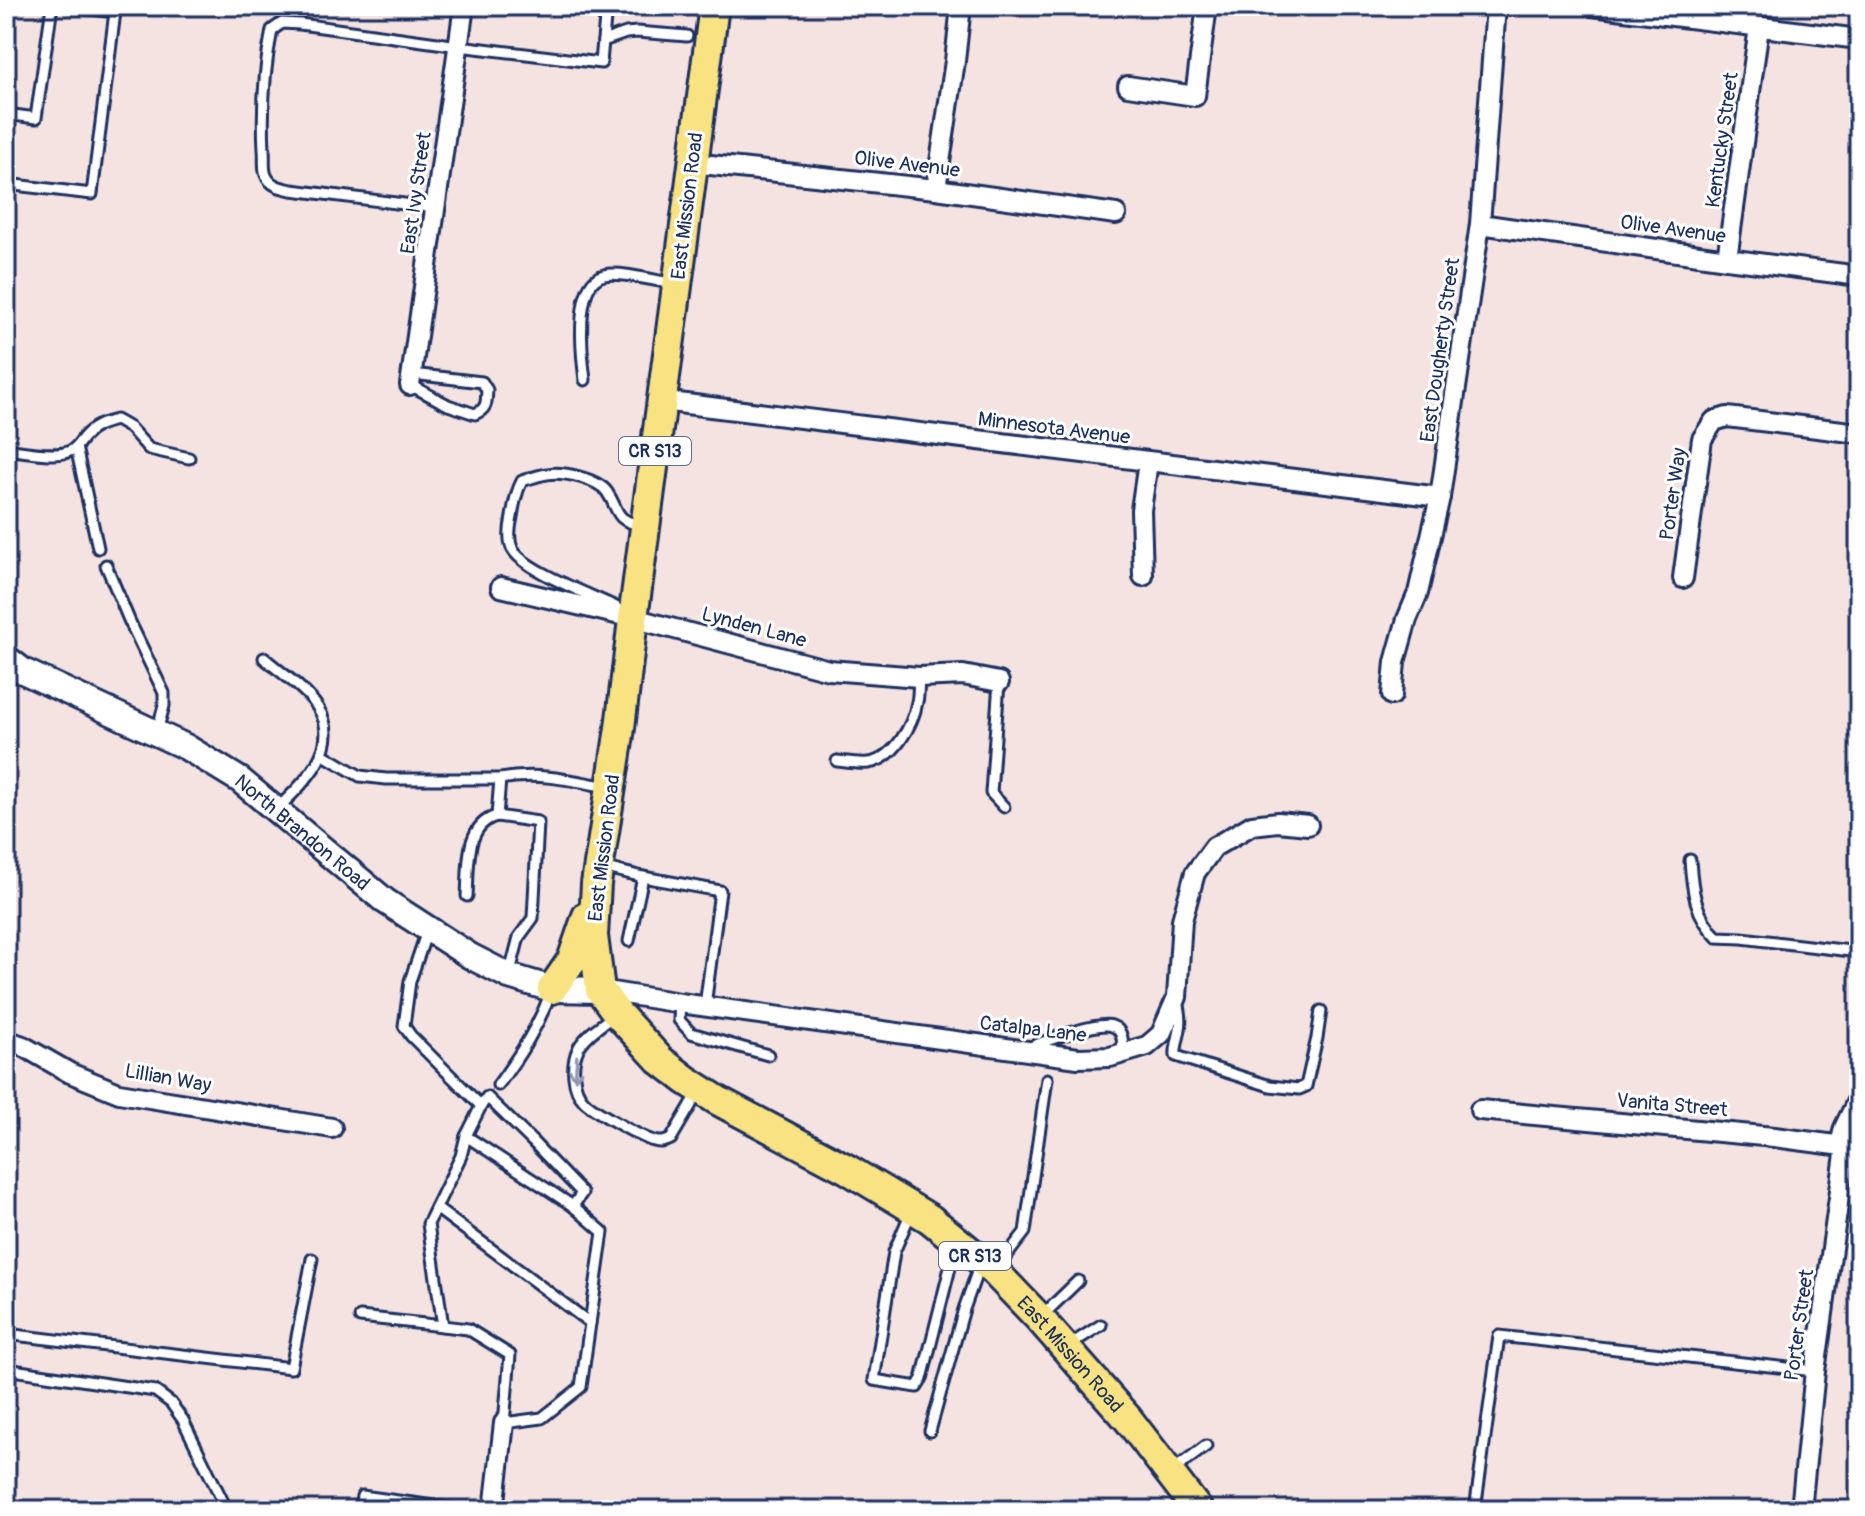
<svg xmlns="http://www.w3.org/2000/svg" width="1865" height="1516" viewBox="0 0 1865 1516" font-family="Pangolin,sans-serif">
  <style>
    .lines { fill: none; stroke-linecap: round; stroke-linejoin: round }
    .lane-casing { stroke: #1b2f5e; stroke-width: 15 }
    .street-casing { stroke: #1b2f5e; stroke-width: 24 }
    .secondary-casing { stroke: #1b2f5e; stroke-width: 30 }
    .primary-casing { stroke: #1b2f5e; stroke-width: 34 }
    .lane { stroke: #fff; stroke-width: 9 }
    .street { stroke: #fff; stroke-width: 18 }
    .secondary { stroke: #fff; stroke-width: 24 }
    .primary { stroke: #f8e281; stroke-width: 28 }
    .oneway { stroke: #8d97ae }
    .labels { text-anchor: middle; dominant-baseline: central; stroke-width: 6; stroke-linejoin: round; paint-order: stroke }
    .shield { fill: #fff; stroke: #5f6d8e; stroke-width: 2 }
    .shield-label { font-size: 18px; font-weight: bold; fill: #1b2f5e }
    .street-label { font-size: 20px; fill: #1b2f5e; stroke: #fff }
  </style>
  <rect width="100%" height="100%" fill="#f5e3e2"/>
  <filter id="ink" filterUnits="userSpaceOnUse"><feTurbulence type="fractalNoise" baseFrequency=".0125" numOctaves="2"/><feDisplacementMap in="SourceGraphic" scale="16" xChannelSelector="R" yChannelSelector="G"/><feConvolveMatrix kernelMatrix="1 2 1 2 8 2 1 2 1" color-interpolation-filters="sRGB"/></filter>
  <g filter="url(#ink)">
    <g class="lines">
      <g class="lane-casing">
        <g id="lane">
          <path d="M603,41l23,-8 11,-1 50,4"/>
          <path d="M6,114l30,4 16,-112"/>
          <path d="M6,184l86,10 23,-182 -46,-6"/>
          <path d="M436,208l-144,-18c-10,-2 -22,-4 -26,-15 -3,-6 -1,-18 -2,-25 -2,-40 0,-81 8,-120l10,-7 18,1 159,22 142,17 5,-57"/>
          <path d="M585,380c-3,-23 -12,-98 19,-105 15,-4 53,6 70,9"/>
          <path d="M410,385l38,20 27,9c13,-6 11,-12 12,-24l-5,-8 -70,-8"/>
          <path d="M76,447l22,101"/>
          <path d="M6,449c16,2 50,9 64,2 6,-2 9,-8 13,-13 9,-11 20,-15 33,-18l14,8 19,21 40,9"/>
          <path d="M106,565l23,55 35,73v13l-7,25"/>
          <path d="M616,607c-24,-12 -94,-37 -104,-59 -4,-9 -2,-22 0,-31 2,-14 4,-25 10,-36 9,-3 17,-6 25,-7 16,-3 51,5 60,18 14,21 6,27 35,34"/>
          <path d="M264,658c16,14 43,32 54,50 25,38 -14,75 -40,100"/>
          <path d="M999,682l-8,111 13,14"/>
          <path d="M322,754l38,22 26,3h114"/>
          <path d="M837,761c10,1 22,3 31,2 26,-3 45,-38 49,-61 2,-8 1,-17 2,-25"/>
          <path d="M1690,860c2,29 5,56 27,77l25,1 117,14"/>
          <path d="M602,867l41,10 -14,64"/>
          <path d="M643,877l77,14 -15,115"/>
          <path d="M467,896c2,-28 -3,-72 30,-80"/>
          <path d="M427,931l-17,50 -6,45 7,10 70,70"/>
          <path d="M509,976l10,-39 14,-19 5,-96 -41,-6 3,-37c37,-7 72,1 107,8"/>
          <path d="M1178,1001c2,9 4,18 2,28 -1,9 -5,17 -4,27l94,30 29,3 7,-3 11,-48 4,-27"/>
          <path d="M680,1003l-1,17 12,13 77,22"/>
          <path d="M614,1015c-12,10 -29,20 -36,34 -7,15 -6,40 6,52 8,9 58,37 70,40 7,2 11,1 17,-2l27,-46"/>
          <path d="M1031,1047c14,-6 68,-26 81,-21 12,4 11,17 10,27"/>
          <path d="M498,1085c22,-30 40,-58 53,-93"/>
          <path d="M487,1097l45,44 50,52 -9,13 30,26 -22,155 -39,31 -38,5 6,-68 -42,-26 -25,-3 -15,-102 33,-68 5,-20 15,-30z"/>
          <path d="M466,1136l107,70"/>
          <path d="M436,1208l154,115"/>
          <path d="M911,1212l-17,40 -20,128 43,7 5,-8 34,-135"/>
          <path d="M997,1268l28,-36 22,-153"/>
          <path d="M1042,1316l36,-35"/>
          <path d="M360,1317l83,9"/>
          <path d="M6,1334l285,34 21,-109"/>
          <path d="M1068,1346l33,-21"/>
          <path d="M6,1369l149,22 16,12 12,17 43,88"/>
          <path d="M930,1431l34,-122 16,-45"/>
          <path d="M1172,1471l34,-25"/>
          <path d="M360,1510l2,-14 101,14"/>
          <path d="M1475,1510l24,-174 316,35"/>
        </g>
      </g>
      <g class="street-casing">
        <g id="street">
          <path d="M1592,6l267,33"/>
          <path d="M1128,86l67,10 12,-90"/>
          <path d="M692,163l244,26 180,25"/>
          <path d="M936,189l19,-128 6,-55"/>
          <path d="M1480,224l247,35 132,17"/>
          <path d="M1727,259l32,-232"/>
          <path d="M410,385l54,-379"/>
          <path d="M662,401l778,96"/>
          <path d="M1143,576l-2,-66 7,-48"/>
          <path d="M1683,578l19,-139 12,-18 13,-4 132,16"/>
          <path d="M501,587l132,31 196,52 90,7 44,-2 36,7"/>
          <path d="M1392,695l3,-33 12,-43 11,-26 22,-96 40,-273 16,-218"/>
          <path d="M600,990l80,13 398,55 32,-1 37,-11 14,-12 16,-37 5,-77 13,-47 19,-26 38,-22 26,-3 30,3"/>
          <path d="M6,1040l17,6 47,27 49,20 213,35"/>
          <path d="M1480,1110l294,27 85,11"/>
          <path d="M1840,1145l4,-17 15,-31"/>
          <path d="M494,1510l10,-87"/>
          <path d="M1801,1510l14,-139 31,-224"/>
        </g>
      </g>
      <g class="secondary-casing">
        <g id="secondary">
          <path id="s1" d="M6,658l17,13 163,76 54,33 145,121 85,55 39,20 43,13 48,1"/>
        </g>
      </g>
      <g class="primary-casing">
        <g id="primary">
          <path id="s2" d="M714,6l-80,605 -14,117 -24,156 -3,52 7,54 17,23 43,47 26,20 31,20 130,69 83,50 64,52 45,47 89,101 70,91"/>
          <path d="M552,989l20,-29 15,-44"/>
        </g>
      </g>
      <use href="#lane" class="lane"/>
      <use href="#street" class="street"/>
      <use href="#secondary" class="secondary"/>
      <use href="#primary" class="primary"/>
    </g>
    <defs><path id="oneway-shaft" d="M-6 0H5M1.5-3L5.5 0L1.5 3" fill="none" stroke-width="1.6" stroke-linecap="round" stroke-linejoin="round" transform="scale(2)"/></defs>
    <use class="oneway" href="#oneway-shaft" transform="translate(576 1068) rotate(94)"/>
  </g>
  <g class="labels">
    <g class="shield">
      <rect x="619" y="437" width="72" height="28" rx="6"/>
      <rect x="939" y="1242" width="72" height="28" rx="6"/>
    </g>
    <g class="shield-label">
      <text x="655" y="451">CR S13</text>
      <text x="975" y="1256">CR S13</text>
    </g>
    <g class="street-label">
      <text transform="translate(1722 140) rotate(-82)">Kentucky Street</text>
      <text transform="translate(907 164) rotate(7)">Olive Avenue</text>
      <text transform="translate(416 193) rotate(-82)">East Ivy Street</text>
      <text transform="translate(687 206) rotate(-83)">East Mission Road</text>
      <text transform="translate(1673 229) rotate(8)">Olive Avenue</text>
      <text transform="translate(1440 350) rotate(-82)">East Dougherty Street</text>
      <text transform="translate(1054 428) rotate(7)">Minnesota Avenue</text>
      <text transform="translate(1673 494) rotate(-82)">Porter Way</text>
      <text transform="translate(754 627) rotate(15)">Lynden Lane</text>
      <text stroke="none"><textPath href="#s1" startOffset="346">North Brandon Road</textPath></text>
      <text transform="translate(604 848) rotate(-83)">East Mission Road</text>
      <text transform="translate(1033 1029) rotate(7)">Catalpa Lane</text>
      <text transform="translate(168 1078) rotate(10)">Lillian Way</text>
      <text transform="translate(1672 1105) rotate(5)">Vanita Street</text>
      <text transform="translate(1799 1325) rotate(-82)">Porter Street</text>
      <text stroke="none"><textPath href="#s2" startOffset="1594">East Mission Road</textPath></text>
    </g>
  </g>
  <rect width="1865" height="1516" fill="none" stroke="#fff" stroke-width="32"/>
  <rect x="16" y="16" width="1833" height="1484" fill="none" stroke="#1b2f5e" stroke-width="3" filter="url(#ink)"/>
</svg>
